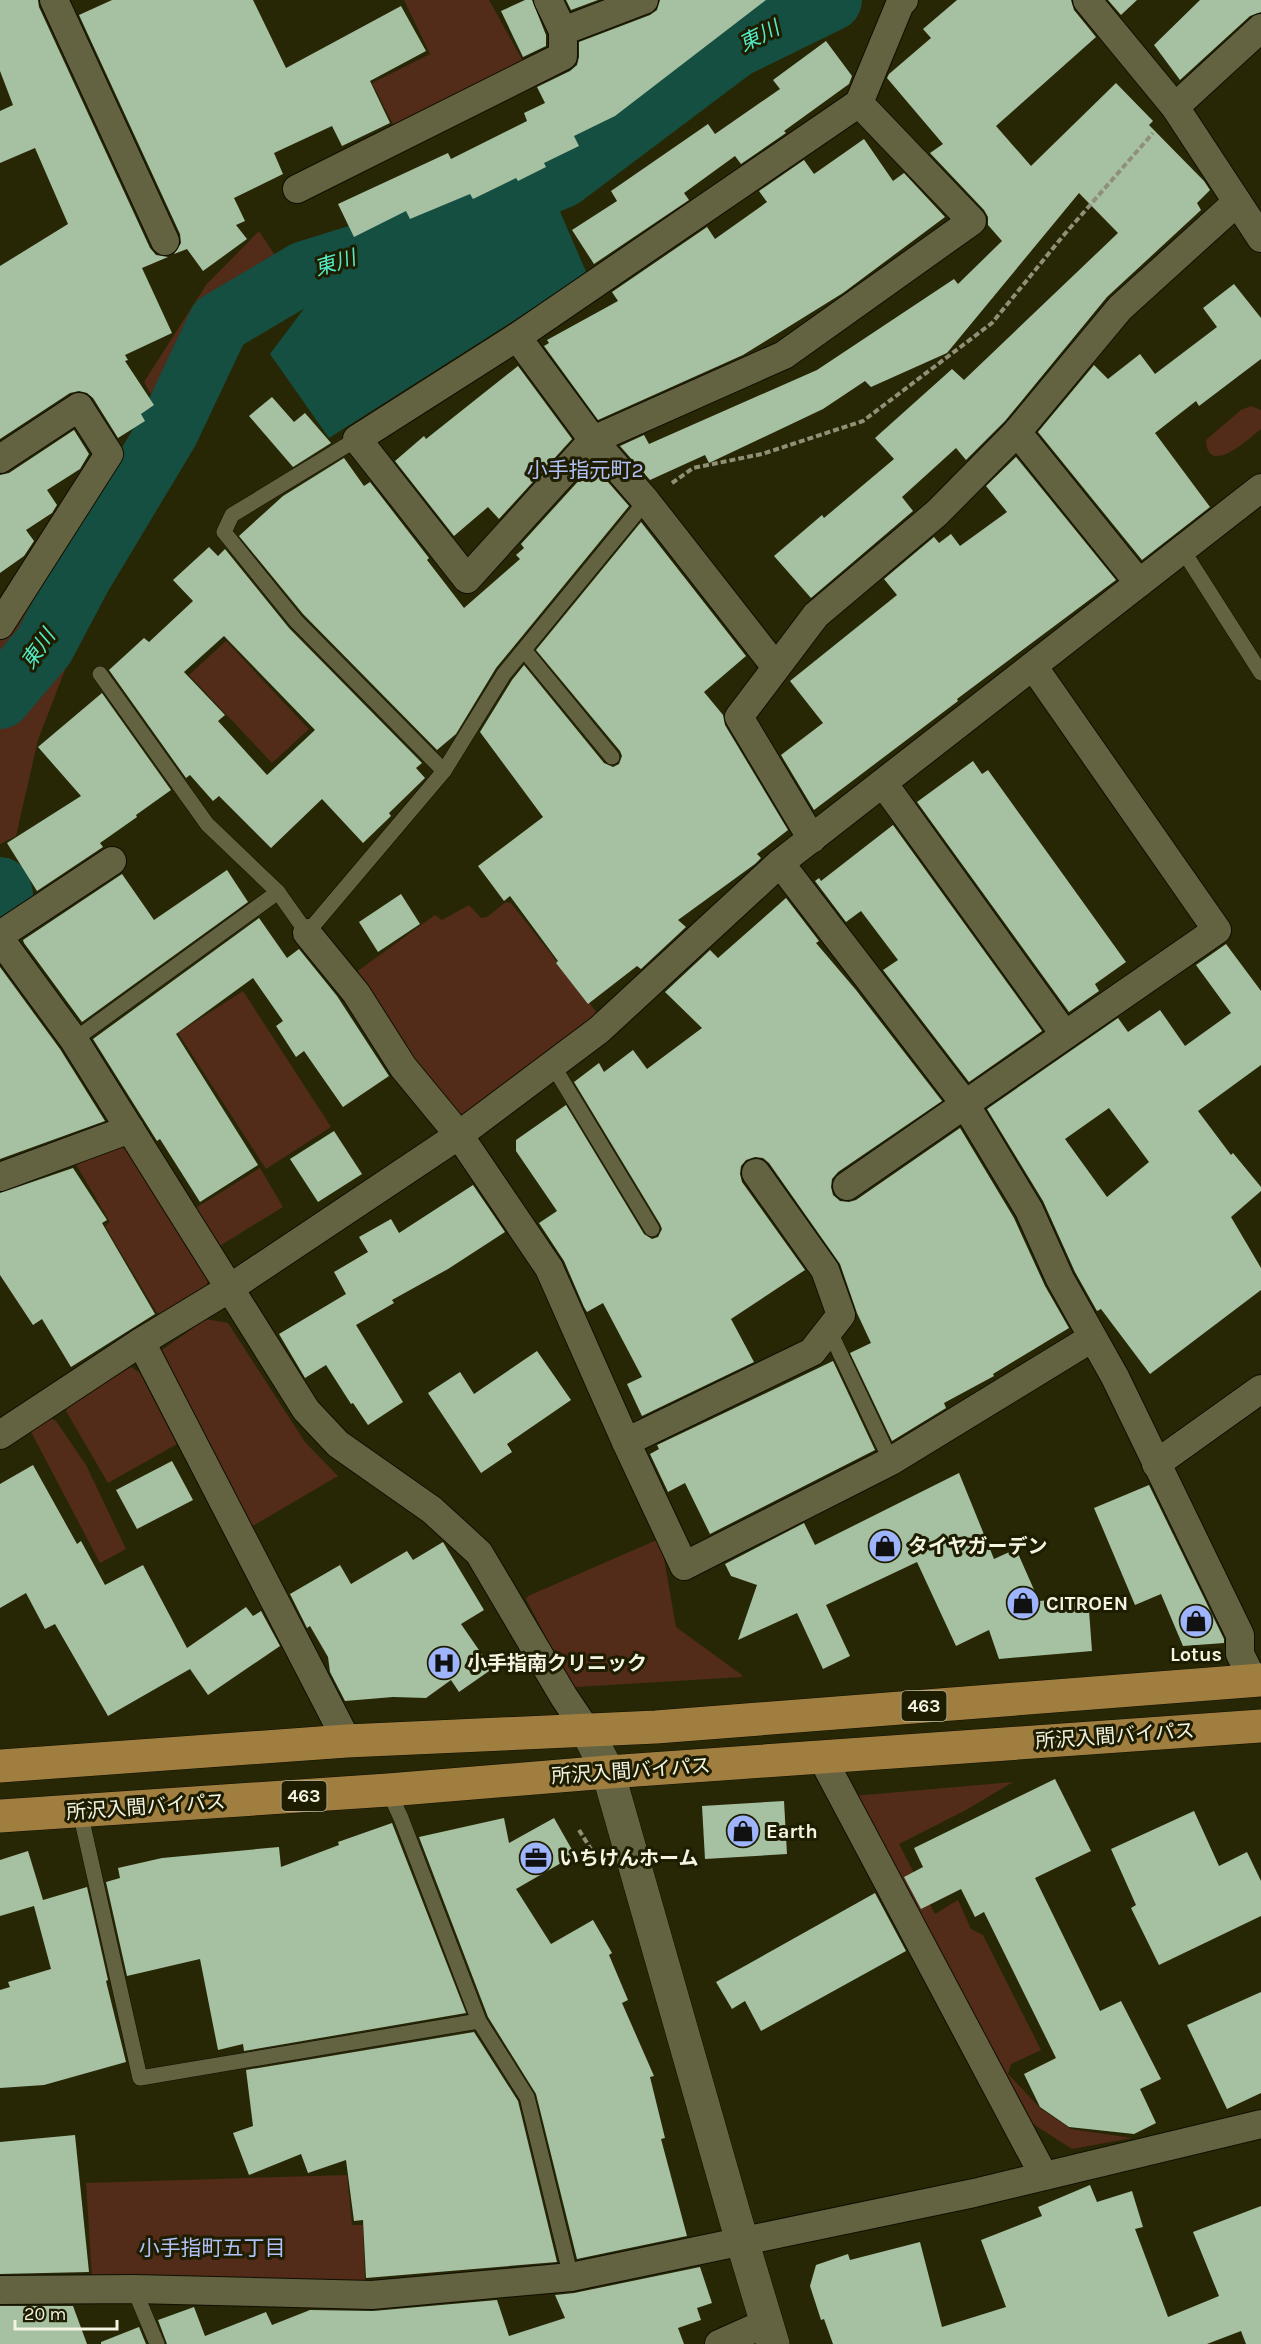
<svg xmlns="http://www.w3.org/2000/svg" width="1261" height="2344" viewBox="0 0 1261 2344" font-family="Karla,'Noto Sans JP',sans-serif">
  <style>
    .green { fill: #522b19 }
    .water { fill: #144f41 }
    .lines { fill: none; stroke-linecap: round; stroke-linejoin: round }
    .river { stroke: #144f41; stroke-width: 62 }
    .building { fill: #a6c0a2; fill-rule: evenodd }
    .service-casing { stroke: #100f00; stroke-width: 16 }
    .minor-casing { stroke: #100f00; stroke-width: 30 }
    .tertiary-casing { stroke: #100f00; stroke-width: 34 }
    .trunk-casing { stroke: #100f00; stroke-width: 34 }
    .path { stroke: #8f9076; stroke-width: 4; stroke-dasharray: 6 3; stroke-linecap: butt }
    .service { stroke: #636342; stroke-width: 15 }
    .minor { stroke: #636342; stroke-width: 28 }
    .tertiary { stroke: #636342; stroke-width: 33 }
    .trunk { stroke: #a07e40; stroke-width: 33 }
    .labels { text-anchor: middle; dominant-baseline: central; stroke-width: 6; stroke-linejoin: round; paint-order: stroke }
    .shield { fill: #1e1d00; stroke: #b3b49e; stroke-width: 1.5 }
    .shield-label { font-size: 18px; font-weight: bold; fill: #f3f4e1 }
    .poi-label { font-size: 20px; font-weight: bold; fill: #f3f4e1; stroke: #1e1d00; text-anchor: start }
    .street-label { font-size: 20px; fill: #f3f4e1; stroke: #1e1d00 }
    .water-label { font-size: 21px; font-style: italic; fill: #53eac6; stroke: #1e1d00 }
    .neighbourhood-label { font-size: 21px; fill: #b0c1f8; stroke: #1e1d00 }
  </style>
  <rect width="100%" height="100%" fill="#272706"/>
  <g class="green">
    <path d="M404,0h85l35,63 -128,67 -24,-47 58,-29z"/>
    <path d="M259,231l21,32 -55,86 -40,101 -105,181 -42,109 -22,96 -16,8v-203l83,-119 74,-117 -13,-23 62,-97z"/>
    <path d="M1251,406l10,4v19c-11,9 -54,49 -55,11l35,-30z"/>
    <path d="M226,641l83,88 -37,34 -83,-88z"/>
    <path d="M506,902l5,1 87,111 -136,106 -9,1 -98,-148 80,-58 7,5 27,-15 12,13 6,-1z"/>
    <path d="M243,991l88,136 -65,42 -88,-136z"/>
    <path d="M117,1145l17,7 76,125 -5,11 -39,27 -9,-2 -52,-87 5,-4 -36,-61z"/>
    <path d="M260,1168l23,39 -65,40 -24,-38z"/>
    <path d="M206,1319l22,4 77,119 33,34 -94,55 -85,-179z"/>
    <path d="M131,1367l9,6 37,71 -69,39 -42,-72 4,-7z"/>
    <path d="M50,1418l6,3 30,44 40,84 -26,14 -70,-133z"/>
    <path d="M659,1539l3,8 14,80 66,48v2l-166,10 -5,-2 -45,-86 2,-3z"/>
    <path d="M1013,1782l-47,28 -67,34 36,70 23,-14 13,29 12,6 58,115 -30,14 -3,10 33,35 30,20 61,9 -60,11 -45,-29 -174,-324z"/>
    <path d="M347,2175l5,50h11l2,56 -273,-2 -6,-96z"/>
  </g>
  <path class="water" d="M558,207l29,67 -258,164 -59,-84 45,-60z"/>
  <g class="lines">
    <g class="river">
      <path d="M0,698l44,-52 37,-70 87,-145 51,-108 86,-51 128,-40 129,-55 173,-130 96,-47"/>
      <path d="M0,888l2,7 -2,3"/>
    </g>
  </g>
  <g class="building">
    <path d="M0,0h38l1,7 111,241 6,7 12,2 -26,11 30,65 -47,22 3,5 -3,1 29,44 -13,9 4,7 -27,17 -25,-40 -6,-5 -8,-2 -9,2 -70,46v-173l68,-42 -33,-76 -35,15v-52l13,-6 -13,-34z"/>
    <path d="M112,0h141l33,68 115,-62 25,45 -56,30 20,42 -48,23 -10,-20 -58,27 9,21 -49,24 11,23 -9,4 11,14 -44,32 -16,-22 -13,5 7,-11 -1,-9 -101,-219z"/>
    <path d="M525,0h7l14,35v11l-23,11 -22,-46z"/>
    <path d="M566,0h32l-27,10z"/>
    <path d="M660,0h106l-151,116 -41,20 5,10 -35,17 2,4 -28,14 -2,-3 -43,21 -3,-5 -60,25 -4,-8 -52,26 -16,-33 110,-51 3,6 76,-38 -3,-8 21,-10 -8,-16 33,-16 7,-6 2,-8v-15l71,-27 7,-5z"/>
    <path d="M957,0h114l3,10 22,27 -100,89 35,40 85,-83 37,38 -4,4 55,56 6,9 -13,13 4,7 -94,87 -102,124 -39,39 -10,-12 -54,49 11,14 -102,87 -37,-42 48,-41 2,3 70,-59 -19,-21 77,-69 12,11 154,-147 -39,-40 -132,160 -76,34 -6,-6 -42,28 -114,54 -4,-8 -55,25 -30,-34 24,-11 5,9 168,-74 137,-91 4,5 44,-43 -14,-16v-8l-4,-7 -54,-57 13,-9 -56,-66 2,-4 42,-36 -8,-9z"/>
    <path d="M1108,0h29l-16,15z"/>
    <path d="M1200,0h61v12l-11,4 -70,64 -26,-35z"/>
    <path d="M826,41l26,35 -3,8 -65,47 2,2 -45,31 -6,-8 -51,37 5,7 -95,64 -22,-34 45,-29 -6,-10 97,-67 7,10 65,-45 -7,-9z"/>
    <path d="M864,139l29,42 11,-8 41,44 -102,76 -100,62 -145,65 -54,-74 5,-3 -2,-3 71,-39 -6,-9 95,-65 8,12 52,-37 -8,-11 45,-31 10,14z"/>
    <path d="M1234,284l27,34v41l-62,47 -3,-5 -41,32 55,74 -68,53 -104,-128 56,-67 14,14 32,-25 15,20 62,-47 -14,-19z"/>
    <path d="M518,366l54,73 -73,80 -11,-12 -34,29 -59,-75 29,-25 2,3z"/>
    <path d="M272,397l22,25 11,-9 26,30 -38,24 -44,-51z"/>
    <path d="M74,430l15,24 -9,15 -33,21 10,15 -5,8 -26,17 8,11 -10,15 -24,17v-98l9,-2z"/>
    <path d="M1016,457l100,123 -159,119 1,2 -144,109 -33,-55 42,-32 -33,-42 107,-86 -13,-16 50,-42 5,6 12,-9 9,12 47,-34 -21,-26z"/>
    <path d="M344,458l20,28 6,-4 59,76 -2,2 37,48 56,-49 -4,-4 8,-7 -3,-4 72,-79 36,41 -133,162 -40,66 -19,16 -134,-136 -64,-78 44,-40z"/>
    <path d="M641,522l105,134 -42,36 19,23 2,10 63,105 -31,24 4,4 -6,6 -77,56 8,7 -45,42 -4,-3 -49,38 -32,-41 2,-2 -48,-65 -6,5 -26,-35 65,-49 -63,-85 32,-52 12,-15 80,98 9,4 6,-3 3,-8 -2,-5 -84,-101z"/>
    <path d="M209,547l9,9 7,-7 64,79 133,135 -6,5 9,10 -36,35 2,3 -28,27 -41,-44 -51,49 -52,-52 -6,5 -23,-26 -4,3 -77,-108 35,-32 5,4 44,-41 -20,-21zM224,636l91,94 -48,45 -49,-54 7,-6 -41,-43z"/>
    <path d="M102,693l69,97 -35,25 1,2 -37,26 3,4 -66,44 -30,-48 74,-47 -43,-49z"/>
    <path d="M973,761l9,13 6,-4 138,192 -31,22 4,7 -30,21 -152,-210z"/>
    <path d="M893,825l149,206 -73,51 -86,-112 15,-10 -37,-49 -15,11 -31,-41 4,-3 2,3z"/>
    <path d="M227,870l21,32 -166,120 -58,-79 -1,-3 99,-66 32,46z"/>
    <path d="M401,894l19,30 -42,28 -19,-30z"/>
    <path d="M786,898l33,43 -3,2 40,47 86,111 -104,71 -6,7 -1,8 2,8 7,6 9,1 7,-2 104,-72 54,90 31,68 24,42 -76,46 1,2 -50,27 2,5 -54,33 -42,-88 21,-10 -14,-30 -17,-49 -71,-101 -6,-5 -8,-1 -9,3 -5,6 -1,8 2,8 63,88 -74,49 23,43 -112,54 -15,-32 15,-7 -39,-74 -16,9 -3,-5 -20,-46 -25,-38 18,-12 -41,-60v-11l50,-35 78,129 8,5 6,-2 4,-8 -2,-5 -86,-142 25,-19 5,9 29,-22 14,19 55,-41 -37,-36 45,-42 8,8z"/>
    <path d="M259,918l28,40 12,-9 38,47 52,80 -46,31 -39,-56 -8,6 -20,-31 7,-5 -30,-43 -77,56 82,131 -58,37 -40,-63 -3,2 -64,-102z"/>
    <path d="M1226,944l35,47v74l-63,46 33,44 2,-2 28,34v4l-30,26 30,51v22l-111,84 -49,-65 -4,2 -22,-39 -32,-71 -56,-92 131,-91 10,14 32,-22 25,36 46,-33 -35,-48zM1109,1108l40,54 -42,35 -42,-58z"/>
    <path d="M0,967l60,82 45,72 -105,38z"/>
    <path d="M334,1131l28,43 -44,28 -28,-43z"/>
    <path d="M73,1168l34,52 -5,3 53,91 -84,53 -29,-48 -9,6 -33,-50v-82z"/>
    <path d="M473,1185l32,47 -57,37 -56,31 2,3 -38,22 47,77 -35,23 -15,-22 -2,1 -25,-39 -21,13 -26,-44 67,-40 -12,-22 34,-20 -9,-15 32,-18 8,14z"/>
    <path d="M537,1351l34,49 -64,44 5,8 -31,21 -53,-80 32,-21 14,22z"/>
    <path d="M833,1361l42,89 -165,84 -25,-51 -17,9 -18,-38 9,-5 -2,-4z"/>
    <path d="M172,1461l21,39 -56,29 -21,-39z"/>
    <path d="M33,1465l44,79 4,-3 24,44 38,-20 44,83 59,-41 7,9 8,-5 19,35 -72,49 -18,-26 -82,47 -53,-92 -10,5 -19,-36 -26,15v-124z"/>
    <path d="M959,1473l35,86 22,-10 23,52 49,-4 4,54 -93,8 -10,-29 -33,16 -39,-84 -91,43 24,51 -27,13 -26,-56 -59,27 19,-55 -26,-9 -6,-12 79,-41 11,22z"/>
    <path d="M1149,1485l75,154v4l-41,3 -22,-52 -26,11 -41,-97z"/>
    <path d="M443,1542l41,68 -23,14 31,45 -33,23 -8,-12 -25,18 -33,-1 -48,4 -15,-29 -2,-15 -18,-31 -3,2 -17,-34 50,-29 11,19 56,-33 6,9z"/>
    <path d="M1055,1779l36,72 -56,27 65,133 21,-10 40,78 -21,10 16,34 -22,11 -65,-7 -29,-20 -16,-33 32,-16 -72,-146 -9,5 -14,-28 -40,20 -17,-32 19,-10 -9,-19z"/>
    <path d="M784,1801l3,53 -82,5 -3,-53z"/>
    <path d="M1194,1811l25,55 28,-14 14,29v35l-102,49 -28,-57 5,-3 -25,-56z"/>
    <path d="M504,1818l5,25 45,-25 21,37 -59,34 35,55 42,-24 19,33 -3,2 19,45 -6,3 32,73 -4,1 15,61 -4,1 26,97 -110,23 -41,-165 -48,-77 -69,-180z"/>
    <path d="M392,1823l74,190 -222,38 -1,-7 -25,6 -18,-91 -73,17 -21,-94 14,-4 -2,-10 44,-10 117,-11 2,20 58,-22 -1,-3z"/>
    <path d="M28,1851l15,49 44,-13 21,93 -2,1 20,81 -82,23 -44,3v-98l10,-3 -2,-5 43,-13 -17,-63 -34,10v-56z"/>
    <path d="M875,1893l31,58 -145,80 -16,-30 -13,8 -16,-27z"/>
    <path d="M1261,1992v101l-34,16 -40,-84z"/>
    <path d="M474,2032l44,69 39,161 -191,16 -3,-58 -9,1 -8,-61 -38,13 -7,-19 -52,21 -16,-42 20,-7 -7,-56z"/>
    <path d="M75,2135l14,137 -89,2v-132z"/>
    <path d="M1090,2185l7,17 35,-11 11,36 -8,2 33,88 51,-21 -26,-64 68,-26v138h-15l-5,-13 -34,13h-374l-9,-25 -3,1 -11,-34 6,-21 32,-11 2,6 70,-18 22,85 64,-20 -25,-67 61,-24 -4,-9z"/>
    <path d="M700,2267l12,36 -15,5 4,12 -23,8 6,16h-517l-9,-24 36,-13 11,29 61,-24 6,13 38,-15 63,1 124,-11 12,36 56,-18 -10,-23 19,-2z"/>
    <path d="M0,2306h73l14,38h-87z"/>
    <path d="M139,2327l7,17h-45v-2z"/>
  </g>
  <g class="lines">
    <g class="service-casing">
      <g id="service">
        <path d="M357,439l-125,76 -8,17 72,89 148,150"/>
        <path d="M1182,549l79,124"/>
        <path d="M524,650l88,107"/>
        <path d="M100,674l107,150 71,68 29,41 137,-162 60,-97 142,-173"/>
        <path d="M74,1040l204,-148"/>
        <path d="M552,1064l100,165"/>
        <path d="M829,1330l62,131"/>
        <path d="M388,1790l13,28 78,203 48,76 44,180"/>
        <path d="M80,1812l60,266 339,-57"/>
        <path d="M134,2289l23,55"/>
      </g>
    </g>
    <g class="minor-casing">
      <g id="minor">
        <path d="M54,0l111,241"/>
        <path d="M548,0l15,31"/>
        <path d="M1087,0l88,107 86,131"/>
        <path d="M859,103l113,118 -188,134 -191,85 -126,139 -110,-140 160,-102 342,-234 41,-99 4,-4"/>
        <path d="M1175,107l86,-79"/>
        <path d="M297,189l266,-133v-25l81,-31"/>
        <path d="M517,337l76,103 53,61 129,165"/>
        <path d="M1017,432l122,151"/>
        <path d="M0,459l79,-52 30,47 -109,171"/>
        <path d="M883,783l182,252"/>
        <path d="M812,839l-73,-122 77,-102 121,-102 80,-81 103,-124 117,-106"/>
        <path d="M780,863l185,241 64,106 31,69 55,98 125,258v19l13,26"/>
        <path d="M307,933l49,60 47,74 56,68 90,133 77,174 186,-90 29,-37 -16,-45 -69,-97"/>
        <path d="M0,935l112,-74"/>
        <path d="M0,939l74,101 232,370 32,34 94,66 47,43 85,144 23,34"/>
        <path d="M0,1177l130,-48"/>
        <path d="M847,1186l370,-256 -184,-264"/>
        <path d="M141,1342l206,399"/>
        <path d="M0,1435l141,-93 89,-54 229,-153 140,-105 181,-167 481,-375"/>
        <path d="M626,1442l58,124 207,-105 201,-123"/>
        <path d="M1156,1464l105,-75"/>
        <path d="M821,1756l223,420"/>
        <path d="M0,2290l134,-1 238,6 199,-18 403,-84 287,-69"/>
        <path d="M719,2344l47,-21"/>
      </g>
    </g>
    <g class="tertiary-casing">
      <path id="tertiary" d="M587,1731l21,41 127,445 38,127"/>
    </g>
    <g class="trunk-casing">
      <g id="trunk">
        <path d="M0,1766l347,-25 309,-14 605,-47"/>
        <path d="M0,1816l388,-26 220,-18 653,-46"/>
      </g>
    </g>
    <g class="path">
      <path d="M672,483l21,-15 69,-14 101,-33 129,-98 71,-87 90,-103"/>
      <path d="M579,1830l15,24"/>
    </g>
    <use href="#service" class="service"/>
    <use href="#minor" class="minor"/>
    <use href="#tertiary" class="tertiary"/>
    <use href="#trunk" class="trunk"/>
  </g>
  <defs>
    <g id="shop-disc" transform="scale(1.725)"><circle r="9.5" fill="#9eb4fd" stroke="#1e1d00"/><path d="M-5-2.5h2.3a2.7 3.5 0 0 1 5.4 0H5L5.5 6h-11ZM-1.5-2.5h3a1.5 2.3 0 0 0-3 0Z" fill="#111"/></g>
    <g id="hospital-disc" transform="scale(1.725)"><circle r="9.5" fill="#9eb4fd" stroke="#1e1d00"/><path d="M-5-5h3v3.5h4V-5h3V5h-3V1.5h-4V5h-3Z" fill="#111"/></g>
    <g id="office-disc" transform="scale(1.725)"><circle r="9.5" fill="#9eb4fd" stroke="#1e1d00"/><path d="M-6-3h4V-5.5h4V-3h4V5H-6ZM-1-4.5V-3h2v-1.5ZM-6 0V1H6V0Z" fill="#111"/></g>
  </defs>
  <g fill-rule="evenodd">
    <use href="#shop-disc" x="885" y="1546"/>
    <use href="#shop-disc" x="1023" y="1603"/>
    <use href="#shop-disc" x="1196" y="1621"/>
    <use href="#hospital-disc" x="444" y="1663"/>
    <use href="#shop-disc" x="743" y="1831"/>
    <use href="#office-disc" x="536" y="1858"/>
  </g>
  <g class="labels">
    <g class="shield">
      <rect x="901.5" y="1691" width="45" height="30" rx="4.5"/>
      <rect x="281.5" y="1781" width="45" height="30" rx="4.5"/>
    </g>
    <g class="shield-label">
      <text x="924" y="1706">463</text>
      <text x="304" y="1796">463</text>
    </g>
    <g class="poi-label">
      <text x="908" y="1546">タイヤガーデン</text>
      <text x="1046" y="1603">CITROEN</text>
      <text x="1196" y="1654" text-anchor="middle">Lotus</text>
      <text x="467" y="1663">小手指南クリニック</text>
      <text x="766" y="1831">Earth</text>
      <text x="559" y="1858">いちけんホーム</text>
    </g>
    <g class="street-label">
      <text transform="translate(1115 1736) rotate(-4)">所沢入間バイパス</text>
      <text transform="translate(631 1771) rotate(-4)">所沢入間バイパス</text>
      <text transform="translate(146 1807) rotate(-4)">所沢入間バイパス</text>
    </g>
    <g class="water-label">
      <text transform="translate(759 36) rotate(-27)">東川</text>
      <text transform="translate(335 263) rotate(-17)">東川</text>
      <text transform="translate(38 649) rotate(-55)">東川</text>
    </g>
    <g class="neighbourhood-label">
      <text x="585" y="470">小手指元町2</text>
      <text x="212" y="2248">小手指町五丁目</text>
    </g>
  </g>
  <path d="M15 2320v9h102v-9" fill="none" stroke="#f3f4e1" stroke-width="3"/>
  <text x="24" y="2320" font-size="18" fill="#f3f4e1" stroke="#1e1d00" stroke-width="4.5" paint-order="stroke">20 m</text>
</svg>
